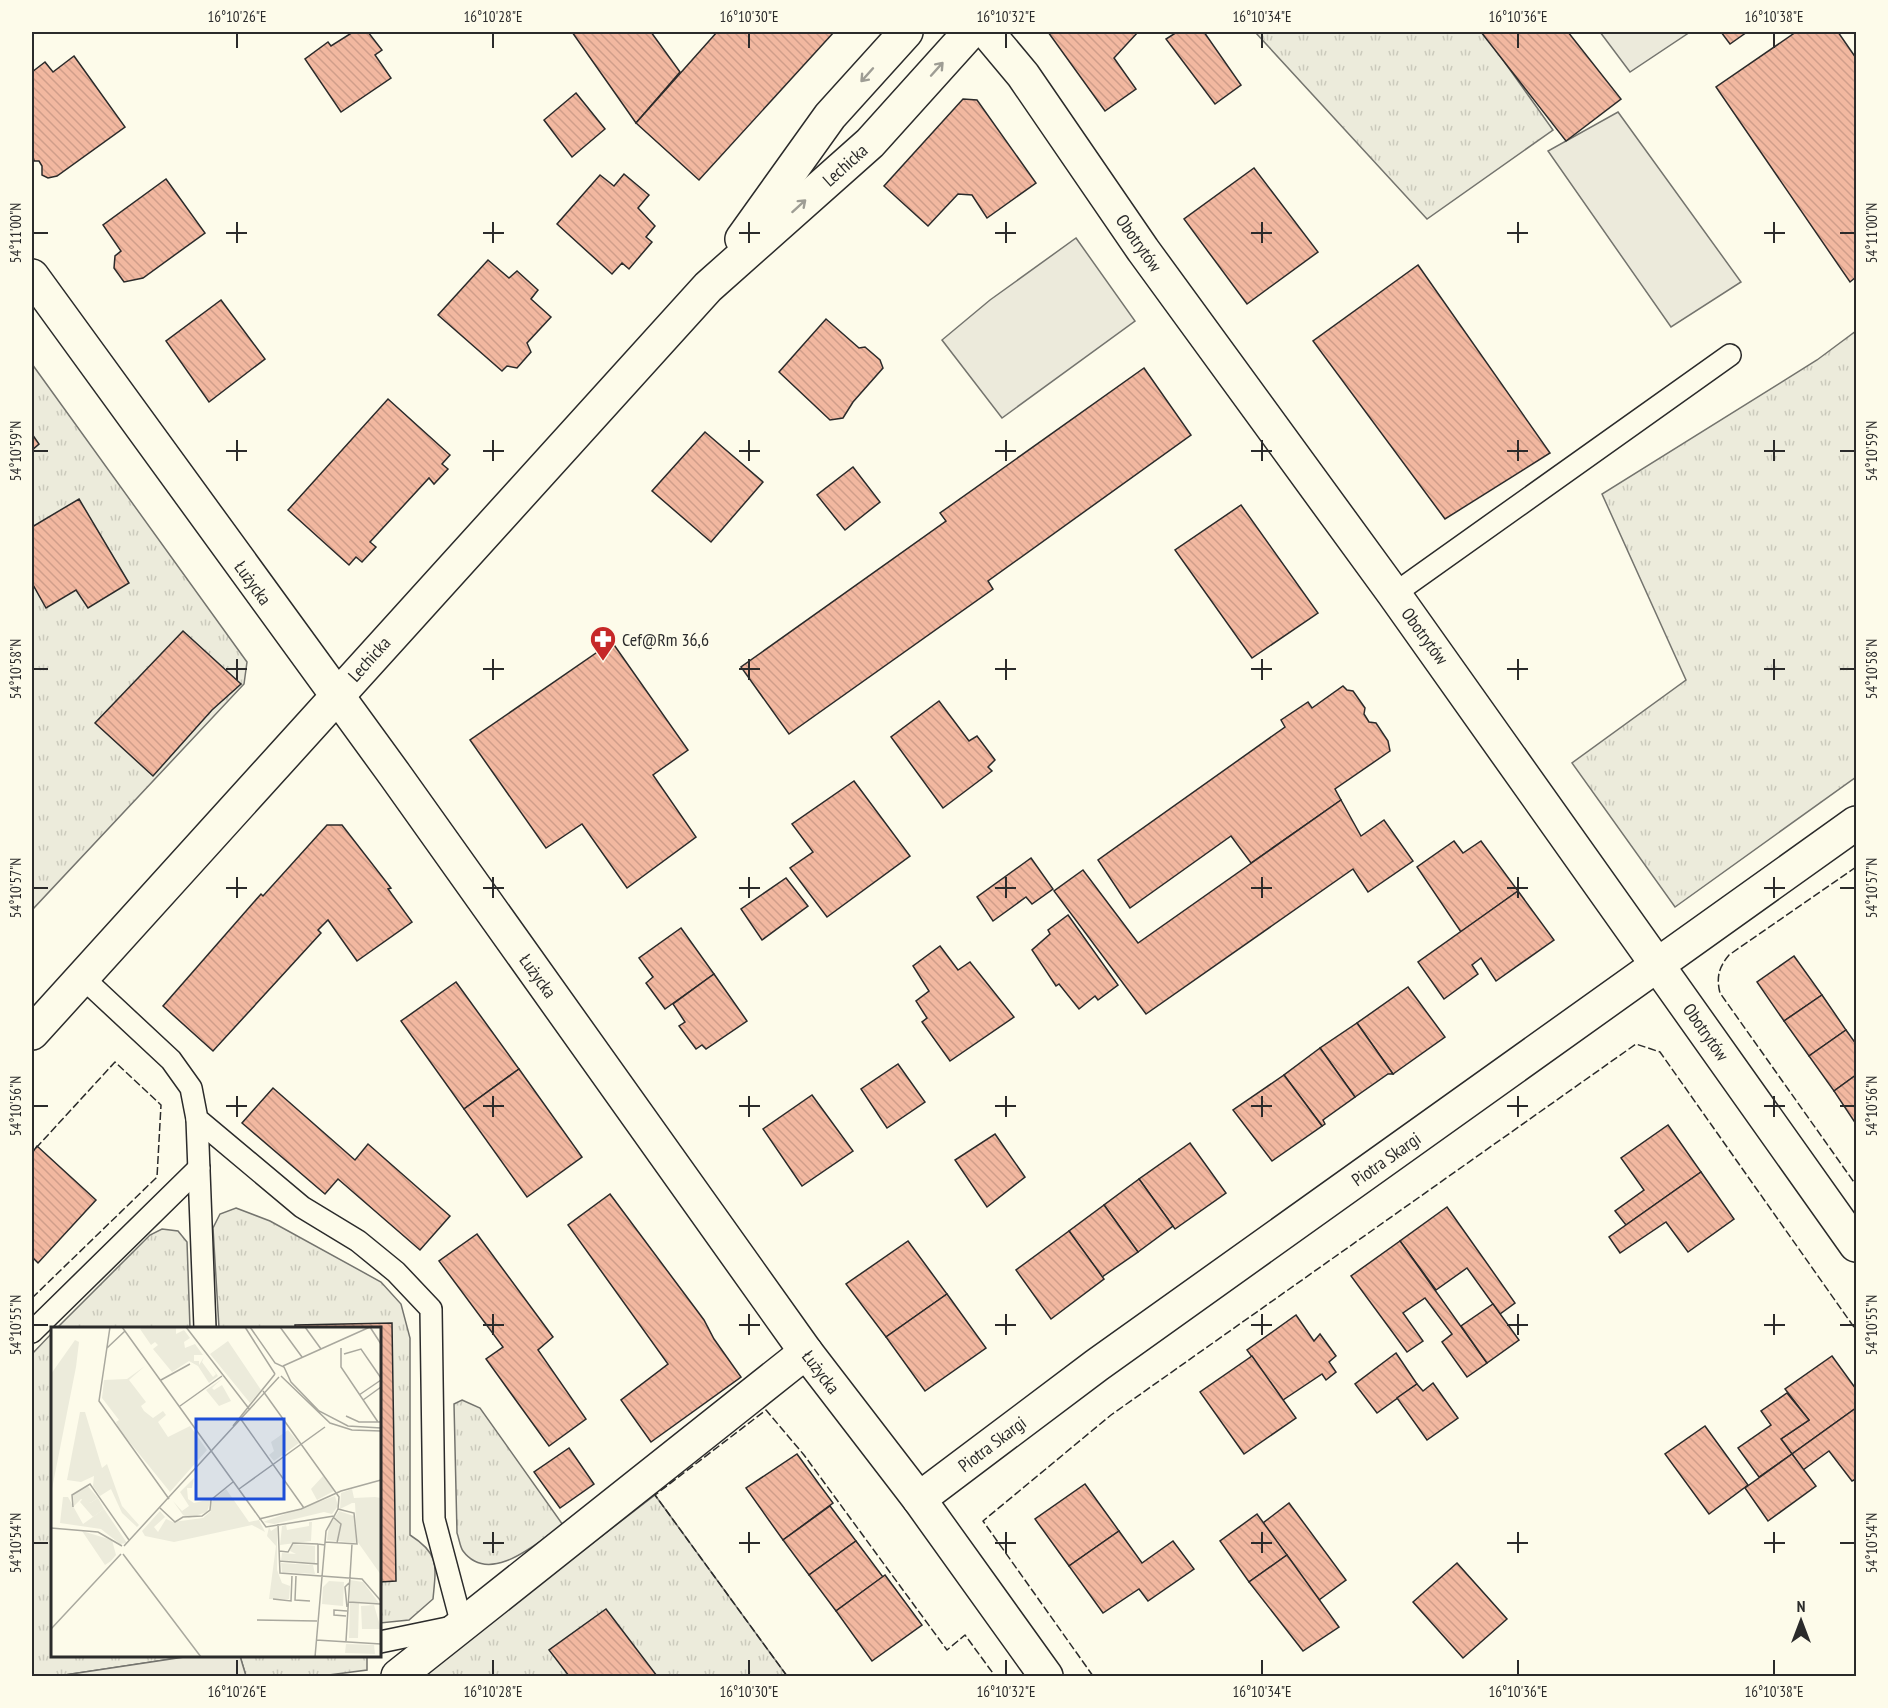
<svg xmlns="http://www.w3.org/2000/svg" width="1888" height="1708" viewBox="0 0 1888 1708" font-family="'PT Sans Narrow',sans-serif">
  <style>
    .grass { fill: url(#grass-tufts); stroke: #74746e; stroke-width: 1.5 }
    .parking { fill: #eceadb; stroke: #74746e; stroke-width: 1.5 }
    .building { fill: url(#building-back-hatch); stroke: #2b2b2b; stroke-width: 1.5 }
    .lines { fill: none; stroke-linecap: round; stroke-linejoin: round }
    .lane-casing { stroke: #2b2b2b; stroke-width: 24 }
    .street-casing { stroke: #2b2b2b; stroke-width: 36 }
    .secondary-casing { stroke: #2b2b2b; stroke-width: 36 }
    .lane { stroke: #fdfbea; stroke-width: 21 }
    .street { stroke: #fdfbea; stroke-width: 33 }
    .secondary { stroke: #fdfbea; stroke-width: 33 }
    .fence { stroke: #2b2b2b; stroke-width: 1.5; stroke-dasharray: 8 3; stroke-linecap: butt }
    .oneway { stroke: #9e9d94 }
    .ticks { fill: none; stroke: #2b2b2b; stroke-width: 2 }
    .labels { text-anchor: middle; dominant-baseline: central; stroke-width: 4.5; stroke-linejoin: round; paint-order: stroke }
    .street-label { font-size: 18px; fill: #2b2b2b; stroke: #fdfbea }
    .poi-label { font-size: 18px; fill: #2b2b2b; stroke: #fdfbea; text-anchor: start }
    .inset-road { fill: none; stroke: #a9a89e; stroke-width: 1.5 }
    .view { fill: #1d4ed8; fill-opacity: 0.15; stroke: #1d4ed8; stroke-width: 3 }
    .inset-edge { fill: none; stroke: #2b2b2b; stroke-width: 3 }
    .neatline { fill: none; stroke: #2b2b2b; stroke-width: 2 }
    .ticks-label { font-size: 15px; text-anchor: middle; fill: #2b2b2b }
  </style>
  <defs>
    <pattern id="grass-tufts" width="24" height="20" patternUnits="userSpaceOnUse" patternTransform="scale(1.5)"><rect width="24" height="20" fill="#ecebdb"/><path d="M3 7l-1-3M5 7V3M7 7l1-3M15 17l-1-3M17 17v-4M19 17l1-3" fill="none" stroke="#cbcabc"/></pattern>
    <pattern id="building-back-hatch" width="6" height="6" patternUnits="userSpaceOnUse" patternTransform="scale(1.5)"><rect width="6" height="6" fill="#f2b8a0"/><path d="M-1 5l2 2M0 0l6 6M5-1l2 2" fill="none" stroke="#d09e8a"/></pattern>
  </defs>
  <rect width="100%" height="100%" fill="#fdfbea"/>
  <g class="grass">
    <path d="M1255,32h228l70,98 -126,89z"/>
    <path d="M1856,331v446l-181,130 -103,-144 114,-83 -84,-186 215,-134z"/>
    <path d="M32,364l215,298 -3,22 -212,226z"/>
    <path d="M236,1208l34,13 111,61 20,22 9,34v197c30,19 26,31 23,64l-24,21 -29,3v-295h-161l-6,-100 7,-14z"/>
    <path d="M162,1229l16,2 9,11 3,86h-133l93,-93z"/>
    <path d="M52,1333v323h139l-133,20h-26v-322z"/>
    <path d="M462,1400l18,8 83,117c-24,16 -73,62 -100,26 -3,-4 -4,-13 -6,-18l-3,-129z"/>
    <path d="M655,1495l132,181h-367z"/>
    <path d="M240,1656h124l3,1v13l-46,6h-75z"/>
  </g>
  <g class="parking">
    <path d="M1600,32h90l-60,40z"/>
    <path d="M1618,112l123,170 -70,45 -123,-176z"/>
    <path d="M1076,238l59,83 -133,97 -60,-78 48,-40z"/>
    <path d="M191,1656h49l6,20h-188z"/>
  </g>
  <g class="building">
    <path d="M353,32h15l14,18 -7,5 16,23 -50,34 -36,-53 23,-17 3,4z"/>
    <path d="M572,32h79l29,40 -44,51z"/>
    <path d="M717,32h117l-135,148 -63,-57z"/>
    <path d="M1048,32h90l-24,26 22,31 -31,22z"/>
    <path d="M1177,32h27l37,53 -26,19 -49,-65z"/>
    <path d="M1481,32h87l53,67 -55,42z"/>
    <path d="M1721,32h26l-17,12z"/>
    <path d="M1796,32h42l18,26v219l-6,5 -134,-195z"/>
    <path d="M74,56l51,71 -68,49 -9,2 -6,-3v-9l-3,-5h-5l-2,-9v-80l13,-10 8,10z"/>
    <path d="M576,93l29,36 -33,28 -28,-37z"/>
    <path d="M963,99l14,1 59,83 -49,35 -15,-23 -14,-1 -30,32 -44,-40z"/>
    <path d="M1254,168l64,84 -71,52 -63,-85z"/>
    <path d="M624,174l25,21 -11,13 17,18 -9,11 6,5 -23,27 -7,-6 -10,11 -55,-50 43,-49 14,11z"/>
    <path d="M166,179l39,54 -62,45 -19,4 -10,-14 1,-12 6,-5 -18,-26z"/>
    <path d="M488,260l21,18 8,-7 21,19 -7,9 20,18 -24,26 4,9 -14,16 -10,-2 -5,5 -64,-56z"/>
    <path d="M1418,265l132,188 -105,66 -132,-178z"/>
    <path d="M221,300l44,59 -56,43 -43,-61z"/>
    <path d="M826,319l33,29 6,-1 15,13 3,8 -30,34 -10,16 -13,2 -51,-48z"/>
    <path d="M1144,368l47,67 -203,146 5,8 -204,145 -48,-67 205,-146 -6,-8z"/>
    <path d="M388,399l62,56 -8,9 6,5 -14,15 -5,-6 -59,64 6,5 -14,15 -6,-5 -7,8 -61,-55z"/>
    <path d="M705,432l58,50 -52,60 -59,-51z"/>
    <path d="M32,434l7,10 -7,6z"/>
    <path d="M853,467l27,35 -35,28 -28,-35z"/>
    <path d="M79,499l50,84 -41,25 -12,-18 -30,18 -14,-25v-56z"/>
    <path d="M1241,505l77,108 -66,45 -77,-108z"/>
    <path d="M183,631l58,53 -29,26 -59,66 -58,-53z"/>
    <path d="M612,642l76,108 -35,25 43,62 -69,51 -45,-64 -36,24 -76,-108z"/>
    <path d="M1343,686l4,4 6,1 12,17 -1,6 5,8 7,1 12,18 2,10 -55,38 6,11 -90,63 -20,-27 -101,72 -32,-48 187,-133 -4,-7 27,-18 4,6z"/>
    <path d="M939,701l30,40 8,-5 18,24 -7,7 4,4 -49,37 -52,-71z"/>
    <path d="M854,781l56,75 -83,61 -37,-49 23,-16 -21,-28z"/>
    <path d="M1341,800l20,36 23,-16 29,41 -45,31 -15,-23 -207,145 -92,-123 29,-21 55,73z"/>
    <path d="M327,825h15l49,63 -3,1 24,33 -55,39 -29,-41 -10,10 3,3 -108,118 -50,-45 98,-112 2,2z"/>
    <path d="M1454,841l9,12 18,-12 37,50 -57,41 -44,-65z"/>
    <path d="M1031,858l22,31 -21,15 -6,-7 -33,24 -16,-24z"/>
    <path d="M786,878l22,28 -46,34 -21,-31z"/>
    <path d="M1518,891l36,49 -58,41 -15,-23 -9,7 6,9 -34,25 -26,-37z"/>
    <path d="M1068,915l50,70 -20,15 -3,-4 -16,13 -20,-25 -3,2 -24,-36 18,-16 -2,-4z"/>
    <path d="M681,928l33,46 -49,35 -19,-26 7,-6 -14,-19z"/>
    <path d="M940,946l18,24 12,-8 44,55 -64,44 -28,-39 5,-4 -11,-17 13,-10 -16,-25z"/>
    <path d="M1794,956l28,39 -38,26 -27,-39z"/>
    <path d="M714,974l33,47 -41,28 -4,-4 -6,4 -17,-23 6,-4 -12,-18z"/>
    <path d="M456,982l63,87 -55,40 -63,-88z"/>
    <path d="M1408,987l37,50 -52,37 -36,-51z"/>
    <path d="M1822,995l24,35 -37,26 -25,-35z"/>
    <path d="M1357,1023l36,51h-5l-33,23 -35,-49z"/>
    <path d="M1846,1030l10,14v31l-22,16 -25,-35z"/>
    <path d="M1320,1048l35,49 -32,23 2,4 -3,2 -38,-51z"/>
    <path d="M898,1064l27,38 -38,26 -26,-39z"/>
    <path d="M519,1069l63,88 -55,40 -63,-88z"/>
    <path d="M1284,1075l38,51 -50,35 -39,-51z"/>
    <path d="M1856,1075v49l-22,-33z"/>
    <path d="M273,1088l82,72 13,-16 82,72 -30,34 -82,-71 -13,15 -83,-71z"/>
    <path d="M812,1095l41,56 -51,35 -39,-57z"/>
    <path d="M1668,1125l33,47 -75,53 -11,-14 29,-21 -23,-32z"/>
    <path d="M995,1134l30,43 -38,30 -32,-47z"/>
    <path d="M1190,1143l36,50 -51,36 -36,-50z"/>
    <path d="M37,1146l59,54 -58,63 -6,-6v-104z"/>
    <path d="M1701,1172l33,47 -46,33 -22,-30 -46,31 -11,-16z"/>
    <path d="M1139,1179l34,47 -35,26 -34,-47z"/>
    <path d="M610,1194l94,126 10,19 27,38 -90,65 -30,-42 47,-36 -100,-139z"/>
    <path d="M1104,1205l34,47 -36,25 -33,-46z"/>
    <path d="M1447,1207l68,96 -15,11 -33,-46 -31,22 -36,-49z"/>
    <path d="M1069,1231l35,48 -53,40 -35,-49z"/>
    <path d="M477,1234l76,103 -15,13 48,69 -37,27 -63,-87 17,-12 -64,-86z"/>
    <path d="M908,1241l39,53 -61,43 -40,-53z"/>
    <path d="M1400,1241l87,122 -20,14 -25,-35 10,-8 -27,-36 -22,15 20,28 -16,11 -56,-76z"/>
    <path d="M947,1294l39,54 -61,43 -39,-54z"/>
    <path d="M1493,1304l26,36 -32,23 -26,-37z"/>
    <path d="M1296,1315l18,26 6,-7 16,22 -7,6 7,10 -10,8 -4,-6 -39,26 -36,-50z"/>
    <path d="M392,1323l4,258 -16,1v-254h-85v-3z"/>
    <path d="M1396,1353l21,31 -40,29 -22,-29z"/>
    <path d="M1252,1356l44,62 -52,36 -44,-62z"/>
    <path d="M1832,1356l24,33v19l-64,46 -11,-15 28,-19 -24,-31z"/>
    <path d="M1433,1383l25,35 -31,22 -30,-42 20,-14 6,7z"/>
    <path d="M1787,1393l22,27 -28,19 11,15 -33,23 -21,-29 33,-23 -10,-14z"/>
    <path d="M1856,1408v71l-4,2 -23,-30 -26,19 -11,-16z"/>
    <path d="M1705,1426l43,59 -39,29 -44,-60z"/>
    <path d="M569,1448l25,36 -34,24 -26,-36z"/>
    <path d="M797,1454l36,49 -50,37 -37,-52z"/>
    <path d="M1792,1454l24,32 -48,35 -23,-33z"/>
    <path d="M1085,1484l34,47 -50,35 -34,-47z"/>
    <path d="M1289,1503l57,77 -27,20 -56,-77z"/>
    <path d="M830,1506l26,35 -47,34 -26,-35z"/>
    <path d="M1257,1514l30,41 -38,27 -29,-41z"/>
    <path d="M1119,1531l23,32 31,-22 21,28 -46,32 -9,-12 -36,24 -34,-47z"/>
    <path d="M856,1541l27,36 -47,34 -27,-36z"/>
    <path d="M1287,1555l52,72 -36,24 -54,-69z"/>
    <path d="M1457,1563l50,56 -44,39 -50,-56z"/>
    <path d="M885,1575l37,50 -50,36 -36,-50z"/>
    <path d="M606,1609l51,67h-88l-20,-26z"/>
  </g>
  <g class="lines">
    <g class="lane-casing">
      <g id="lane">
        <path d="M1394,594l336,-239"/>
        <path d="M82,977l89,83 20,28 6,31 105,88 56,34 38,31 35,37 3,210 28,106 -82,17"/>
        <path d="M197,1119l8,209"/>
        <path d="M32,1332l167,-164"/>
      </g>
    </g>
    <g class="street-casing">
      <g id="street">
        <path d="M987,32l36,43 120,175 251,344 462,651"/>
        <path d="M32,276l363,499 411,577 113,147 127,177"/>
        <path d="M919,1499l178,-134 759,-542"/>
        <path d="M398,1676l408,-324"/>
      </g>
    </g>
    <g class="secondary-casing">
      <g id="secondary">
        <path d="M742,239l88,-123 76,-84"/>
        <path d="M32,1033l676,-746 162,-144 100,-111"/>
      </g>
    </g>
    <use href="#lane" class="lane"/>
    <use href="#street" class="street"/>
    <use href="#secondary" class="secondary"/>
    <g class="fence">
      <path d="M1856,867l-127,88c-10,12 -13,22 -9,38l136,192"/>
      <path d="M32,1298l125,-121 4,-72 -46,-43 -79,86"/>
      <path d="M787,1676l-132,-181 111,-85 38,45 143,195 18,-15 30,41"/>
      <path d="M1093,1676l-110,-155 128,-106 525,-371 24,8 196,278"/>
    </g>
  </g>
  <defs><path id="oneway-shaft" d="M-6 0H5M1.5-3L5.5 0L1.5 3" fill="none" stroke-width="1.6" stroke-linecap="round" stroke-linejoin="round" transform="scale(1.5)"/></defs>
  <g class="oneway">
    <use href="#oneway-shaft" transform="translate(937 69) rotate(-48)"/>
    <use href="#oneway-shaft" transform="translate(867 75) rotate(132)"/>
    <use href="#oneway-shaft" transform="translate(799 206) rotate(-42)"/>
  </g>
  <path class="ticks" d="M237,33v15M493,33v15M749,33v15M1006,33v15M1262,33v15M1518,33v15M1774,33v15M237,222v21M493,222v21M749,222v21M1006,222v21M1262,222v21M1518,222v21M1774,222v21M33,233h15M226,233h21M483,233h21M739,233h21M995,233h21M1251,233h21M1507,233h21M1764,233h21M1840,233h15M237,440v21M493,440v21M749,440v21M1006,440v21M1262,440v21M1518,440v21M1774,440v21M33,451h15M226,451h21M483,451h21M739,451h21M995,451h21M1251,451h21M1507,451h21M1764,451h21M1840,451h15M237,659v21M493,659v21M749,659v21M1006,659v21M1262,659v21M1518,659v21M1774,659v21M33,669h15M226,669h21M483,669h21M739,669h21M995,669h21M1251,669h21M1507,669h21M1764,669h21M1840,669h15M237,877v21M493,877v21M749,877v21M1006,877v21M1262,877v21M1518,877v21M1774,877v21M33,888h15M226,888h21M483,888h21M739,888h21M995,888h21M1251,888h21M1507,888h21M1764,888h21M1840,888h15M237,1096v21M493,1096v21M749,1096v21M1006,1096v21M1262,1096v21M1518,1096v21M1774,1096v21M33,1106h15M226,1106h21M483,1106h21M739,1106h21M995,1106h21M1251,1106h21M1507,1106h21M1764,1106h21M1840,1106h15M493,1314v21M749,1314v21M1006,1314v21M1262,1314v21M1518,1314v21M1774,1314v21M33,1325h15M483,1325h21M739,1325h21M995,1325h21M1251,1325h21M1507,1325h21M1764,1325h21M1840,1325h15M493,1532v21M749,1532v21M1006,1532v21M1262,1532v21M1518,1532v21M1774,1532v21M33,1543h15M483,1543h21M739,1543h21M995,1543h21M1251,1543h21M1507,1543h21M1764,1543h21M1840,1543h15M237,1660v15M493,1660v15M749,1660v15M1006,1660v15M1262,1660v15M1518,1660v15M1774,1660v15"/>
  <defs>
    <g id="pharmacy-pin" transform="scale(1.35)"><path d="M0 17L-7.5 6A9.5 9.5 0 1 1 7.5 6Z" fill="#c62828" stroke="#fdfbea"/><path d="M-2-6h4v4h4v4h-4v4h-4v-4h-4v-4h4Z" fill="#fff"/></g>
  </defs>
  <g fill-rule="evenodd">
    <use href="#pharmacy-pin" x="603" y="639"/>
  </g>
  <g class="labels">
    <g class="street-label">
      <text transform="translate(845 165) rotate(-42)">Lechicka</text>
      <text transform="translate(1139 243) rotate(55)">Obotrytów</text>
      <text transform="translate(253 583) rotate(54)">Łużycka</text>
      <text transform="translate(1425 636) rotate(54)">Obotrytów</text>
      <text transform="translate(369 659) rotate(-48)">Lechicka</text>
      <text transform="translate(538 976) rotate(54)">Łużycka</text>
      <text transform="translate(1706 1032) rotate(55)">Obotrytów</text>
      <text transform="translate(1386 1159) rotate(-35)">Piotra Skargi</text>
      <text transform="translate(821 1372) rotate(53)">Łużycka</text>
      <text transform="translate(992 1444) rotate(-37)">Piotra Skargi</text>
    </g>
    <g class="poi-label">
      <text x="622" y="639">Cef@Rm 36,6</text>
    </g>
  </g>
  <g transform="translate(51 1327)">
    <rect width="330" height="330" fill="#fdfbea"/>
    <path d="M92,0h33v7l8,-4 6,8 -6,4 1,6 10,-4 8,11h-9v6h5v4l5,-8 -2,5 11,15 3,-3 -8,-12 10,14 -9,7 -11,-17 -9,-5 -17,11 -19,-23 5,-4 -3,-3 -4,3 -11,-16zM94,39l-16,14 17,22 -5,4 3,5 9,7 10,-7 3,4 -8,7 10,15 22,-11 17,24 -37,42 -51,-63 -3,-7 3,-2 -17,-22 2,-18 23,-1zM171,52l-10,9 2,2 8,-5 9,16 -12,5 -13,-16zM29,85h5l17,56 5,-4 15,42 17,19 -2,2 -15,-14 -11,-24 -11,7 -7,-10 1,-10 -13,6 -14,-2zM237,103l11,13 -25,18 -5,-6 5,-4 -3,-9zM272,149l11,15 -17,9 -6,-11zM143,151l-2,10h-5l1,11 6,4 17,-4 -4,13 -18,6 -6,-3 -10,-14 9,10 7,-5 -9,-14zM36,158l11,13 -8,5 -9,-4 -7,7 -1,-11zM175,162l23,33 10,-2 6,12 -13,-7 -78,17 -29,-6 -3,-5 18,-20 5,6 -11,10 4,5 8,-13 7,3 30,-4 8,-7v-9zM301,162l2,9 21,-1 6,1v5h-29l-12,6 1,-16zM284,169l3,10 -6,8 -8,-2 -50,12 -11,-2zM12,170h5l15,27 21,-15 23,34 -7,1 -19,-15 -41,-6zM288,184l15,5 2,27 -29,-3 2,-14zM258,195h3l-1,19 -31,4 2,-19 4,-1 1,5 22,-4zM218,200l2,4 6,-4v43l5,13 8,3 -1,13h-20l7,-53 -9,-10zM31,204l30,9 4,15 -5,6 -6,4zM241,217l23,2v17l-34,-3 1,-7 14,1 -6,-3zM230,236l32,2 2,9 -33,-2zM299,253l13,2 16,21 -29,-1zM278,254l15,1 -1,24 -21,-2 1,-17zM299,276h9l-1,35h-9zM323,278l7,24h-19l-1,-23z" fill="#ecebdb"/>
    <path d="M24,13l4,2 -3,25 -25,127v-120zM177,14l33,49 -11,13 -40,-49zM34,169l5,7 8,-5 6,11 -11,8 -13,-15zM318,175l12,1v72l-24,-34 -2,-38z" fill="#ecebdb"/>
    <path d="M295,317l28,1 1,9 -30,-1z" fill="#ecebdb"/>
    <path class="inset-road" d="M59,0l-11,74 70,98M71,0l144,200 68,-11M135,0l64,83M194,0l30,47M199,0l25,36 9,4 7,15 28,29 29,15 33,2M229,0l22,30M254,0l16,22M319,0l11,17M56,21l18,-17M290,21v19l37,55M293,27l17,-5 20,29M232,39l87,-39M230,49l49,47 22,7 29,1M110,53l29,-16M212,64l76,106 -1,12 -12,22 -11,126M308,68l22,-15M312,73l18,-13M129,79l42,-30M295,89l13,6h22M189,91l64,90M182,99l42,-52M188,162l86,-62M22,180l-1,-12 18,-11 39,56M109,181l15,14 8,-5 19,-1 8,-6 1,-10 22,-18M282,190l8,7 -4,19M208,192l42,-10 40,-18 40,-11M227,197l2,49 82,6 19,22M0,201l47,4 24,14M274,215l32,2 -3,-31 -16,-4M73,219l155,-169M228,224l9,1 5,-9 25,1M72,227l78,103M228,234l39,3v9M267,237v-20l7,1M245,249l-1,24 15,1M222,272l18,2 1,-25M298,275l31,2M296,280l-2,-20 4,-4M295,289l-12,-1v-5l13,1M206,293l60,1M0,302l70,-75M265,313l65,4M295,314l6,-97"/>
    <path class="view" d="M145,92h88v80h-88z"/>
    <rect width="330" height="330" class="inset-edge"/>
  </g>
  <rect width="1888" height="1708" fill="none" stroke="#fdfbea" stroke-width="66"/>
  <g transform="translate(1801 1621)" stroke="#fdfbea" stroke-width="4.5" paint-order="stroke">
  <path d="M0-4.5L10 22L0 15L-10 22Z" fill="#2b2b2b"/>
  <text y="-9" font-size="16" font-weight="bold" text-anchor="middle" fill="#2b2b2b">N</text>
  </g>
  <rect x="33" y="33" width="1822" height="1642" class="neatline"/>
  <g class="ticks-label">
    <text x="237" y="22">16°10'26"E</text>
    <text x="493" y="22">16°10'28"E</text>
    <text x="749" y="22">16°10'30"E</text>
    <text x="1006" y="22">16°10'32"E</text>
    <text x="1262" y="22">16°10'34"E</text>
    <text x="1518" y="22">16°10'36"E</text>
    <text x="1774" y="22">16°10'38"E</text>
    <text transform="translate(16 233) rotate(-90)" y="5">54°11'00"N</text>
    <text transform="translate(1872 233) rotate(-90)" y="5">54°11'00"N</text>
    <text transform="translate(16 451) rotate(-90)" y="5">54°10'59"N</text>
    <text transform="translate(1872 451) rotate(-90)" y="5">54°10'59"N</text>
    <text transform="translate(16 669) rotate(-90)" y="5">54°10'58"N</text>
    <text transform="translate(1872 669) rotate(-90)" y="5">54°10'58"N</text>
    <text transform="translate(16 888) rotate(-90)" y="5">54°10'57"N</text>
    <text transform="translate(1872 888) rotate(-90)" y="5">54°10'57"N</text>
    <text transform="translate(16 1106) rotate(-90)" y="5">54°10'56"N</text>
    <text transform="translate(1872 1106) rotate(-90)" y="5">54°10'56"N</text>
    <text transform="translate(16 1325) rotate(-90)" y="5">54°10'55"N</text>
    <text transform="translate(1872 1325) rotate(-90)" y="5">54°10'55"N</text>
    <text transform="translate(16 1543) rotate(-90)" y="5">54°10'54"N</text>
    <text transform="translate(1872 1543) rotate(-90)" y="5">54°10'54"N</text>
    <text x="237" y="1697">16°10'26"E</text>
    <text x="493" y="1697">16°10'28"E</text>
    <text x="749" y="1697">16°10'30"E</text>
    <text x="1006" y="1697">16°10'32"E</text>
    <text x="1262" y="1697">16°10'34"E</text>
    <text x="1518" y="1697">16°10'36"E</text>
    <text x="1774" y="1697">16°10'38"E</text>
  </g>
</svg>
